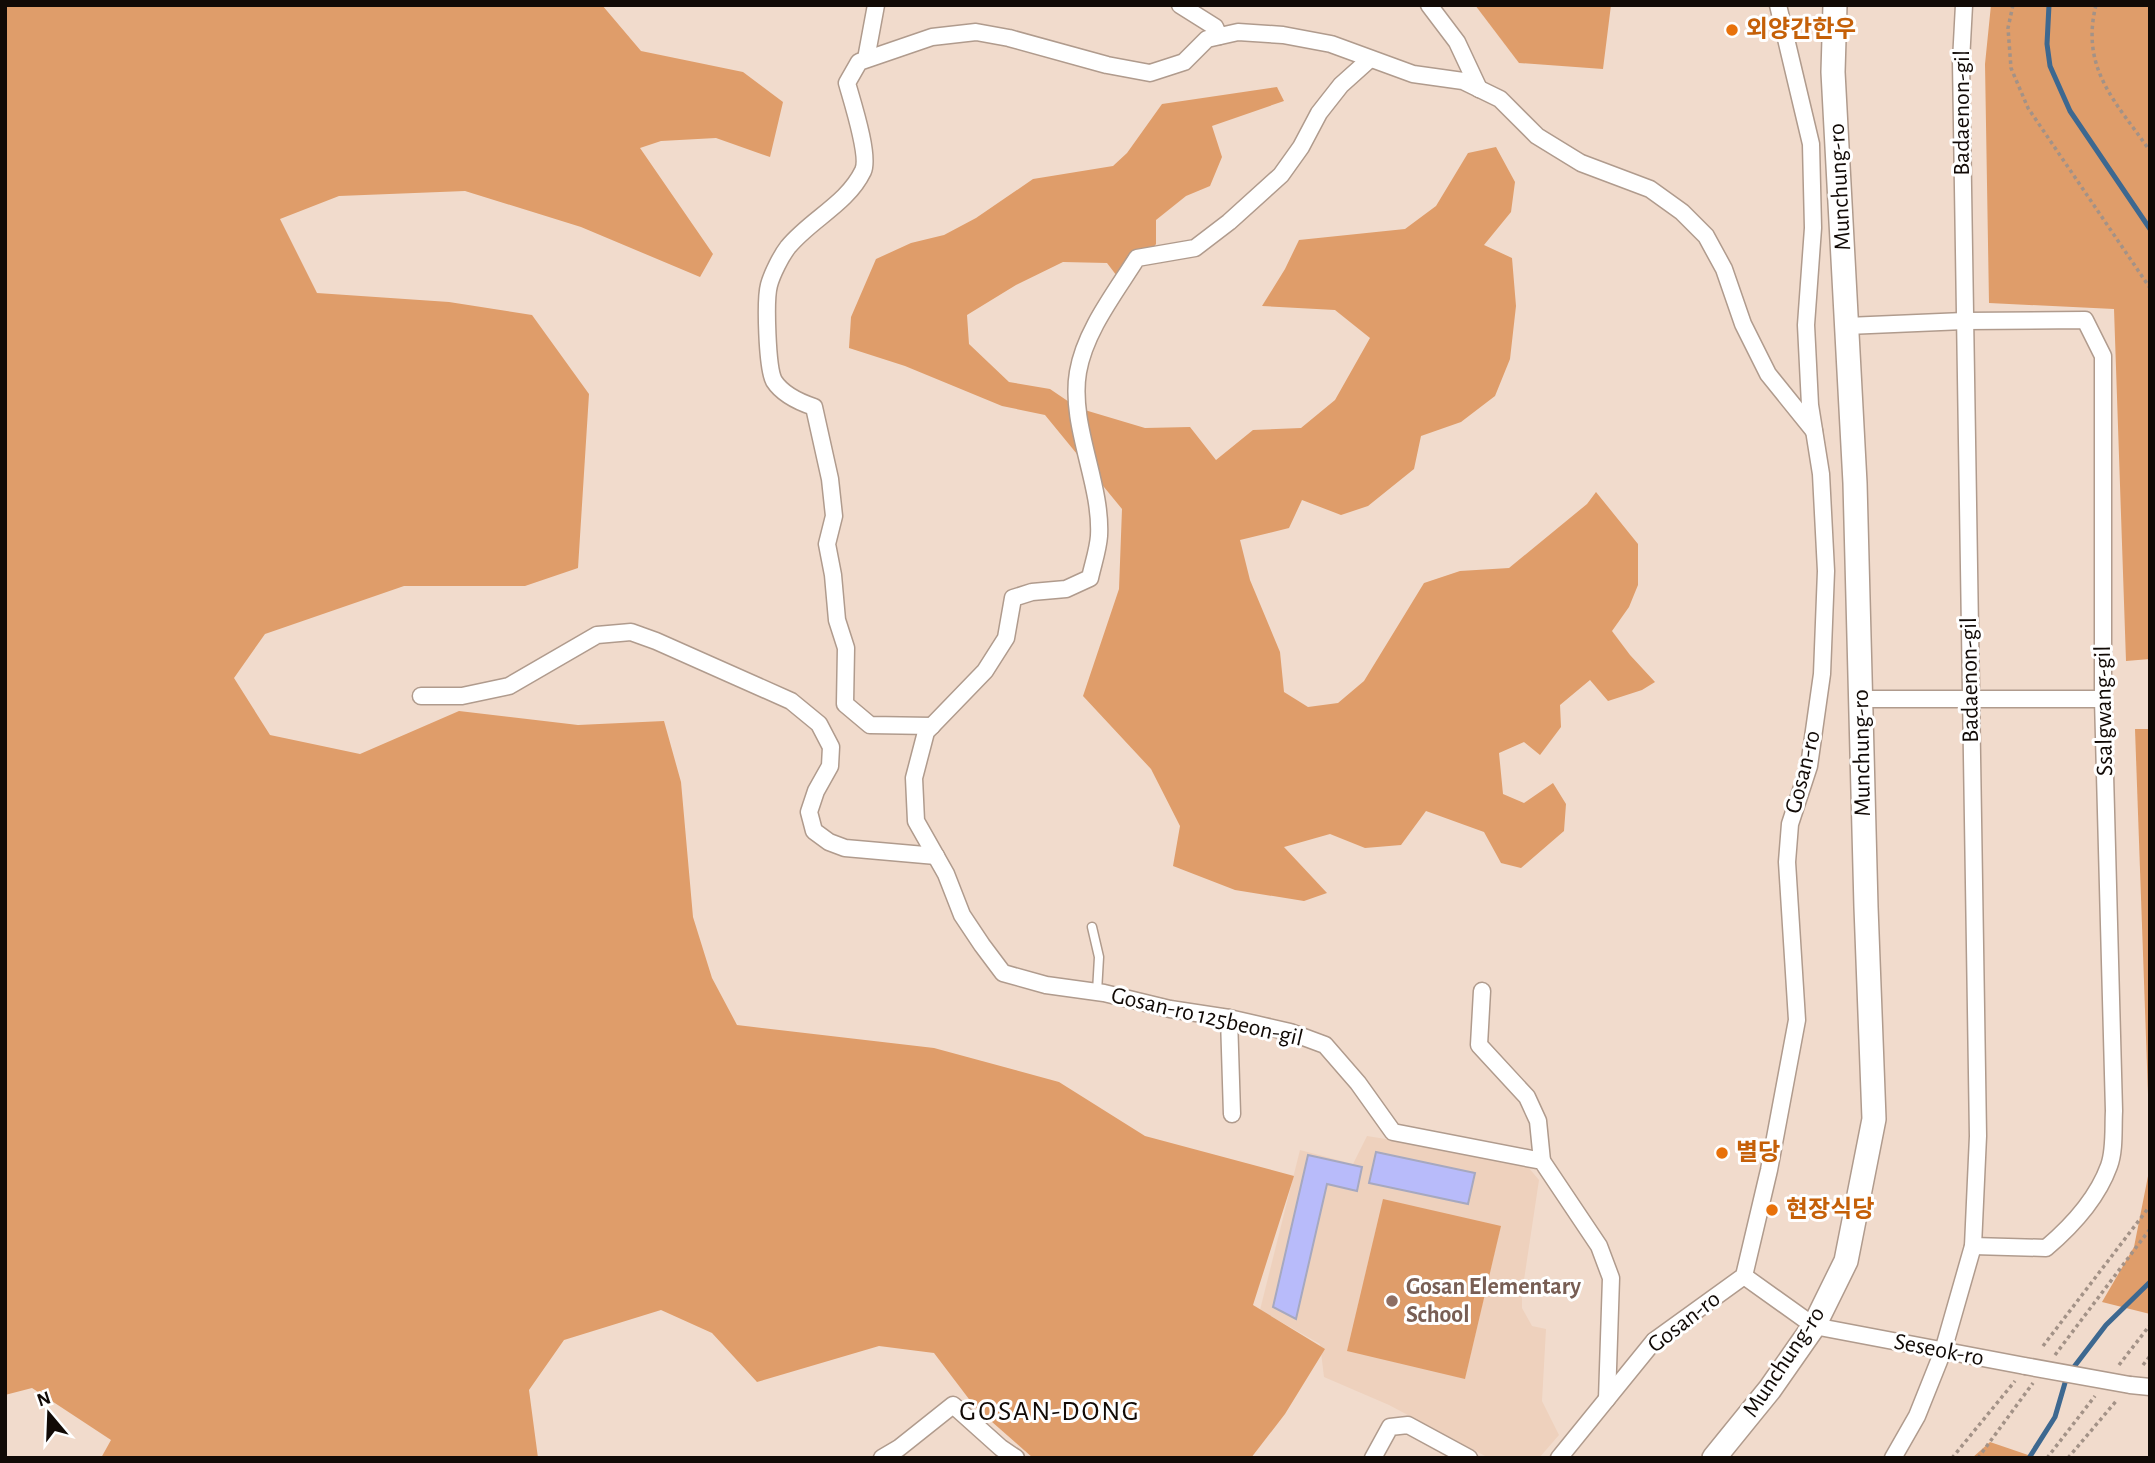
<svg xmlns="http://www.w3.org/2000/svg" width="2155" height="1463" viewBox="0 0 2155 1463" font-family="'Alegreya Sans','Noto Sans KR',sans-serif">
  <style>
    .built { fill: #eed1bd }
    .green { fill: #df9d6a }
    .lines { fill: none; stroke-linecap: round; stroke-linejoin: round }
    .stream { stroke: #3d6890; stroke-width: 5 }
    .building { fill: #b8bbfa; stroke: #a6a8bf; stroke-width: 2 }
    .lane-casing { stroke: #b09b8d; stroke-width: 11 }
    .street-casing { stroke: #b09b8d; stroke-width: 19 }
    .secondary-casing { stroke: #b09b8d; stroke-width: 26 }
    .path { stroke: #a39287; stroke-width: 3.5; stroke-dasharray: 3.5 3.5; stroke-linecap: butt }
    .lane { stroke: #fff; stroke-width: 8 }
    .street { stroke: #fff; stroke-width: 16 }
    .secondary { stroke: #fff; stroke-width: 23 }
    .street-bridge-casing { stroke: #b09b8d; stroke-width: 19; stroke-linecap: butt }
    .street-bridge { stroke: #fff; stroke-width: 16 }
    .food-dot { fill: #e8710a; stroke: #fff; stroke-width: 2.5 }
    .education-dot { fill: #8d6e63; stroke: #fff; stroke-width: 2.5 }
    .labels { text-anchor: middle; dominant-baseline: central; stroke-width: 6; stroke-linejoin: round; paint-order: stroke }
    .food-label { font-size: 24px; font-weight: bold; fill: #c56008; stroke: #fff; text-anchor: start }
    .street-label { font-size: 24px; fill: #110a06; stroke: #fff }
    .education-label { font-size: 24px; font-weight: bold; fill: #785e54; stroke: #fff; text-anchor: start }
    .quarter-label { font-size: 28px; letter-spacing: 2px; fill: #110a06; stroke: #fff }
  </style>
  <rect width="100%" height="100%" fill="#f1dbcc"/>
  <path class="built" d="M1367,1136l156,25 16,19 -17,113v15l10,18 14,3 -4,72 17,34 -20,23h-50l-100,-53 -65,-28 -4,-33 -60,-34 40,-160 53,14z"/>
  <g class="green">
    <path d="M5,5h597l39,46 102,21 40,30 -13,55 -54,-19 -55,3 -21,7 73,106 -13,23 -119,-50 -116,-36 -126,5 -59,23 37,74 132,9 83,13 57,79 -11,174 -53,18h-121l-139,48 -31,44 36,57 90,19 99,-43 119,14 86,-4 17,61 12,135 19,61 25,47 197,23 125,34 86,54 149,40 -41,129 72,44 -40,65 -34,44h-218l-58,-51 -41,-54 -55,-7 -122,36 -45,-49 -51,-23 -97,30 -35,50 9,68h-437l10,-18 -79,-52 -27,7z"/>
    <path d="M1475,5h136l-8,64 -84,-6z"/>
    <path d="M1991,5h159v654l-24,2 -12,-352 -125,-6 -4,-239z"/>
    <path d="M1277,87l7,14 -72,25 10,31 -12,29 -24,10 -30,24v24l-30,44 -19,-25 -44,-1 -47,23 -49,30 2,29 40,38 41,7 28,19 67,20 45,-1 26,33 37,-30 48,-2 34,-28 35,-62 -35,-28 -73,-4 23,-37 14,-29 106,-11 31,-23 32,-53 28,-6 19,35 -4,30 -27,33 28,13 4,48 -6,53 -15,37 -34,26 -40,14 -7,33 -46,37 -27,9 -39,-15 -13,28 -49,12 10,40 30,72 4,40 24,15 30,-4 26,-22 60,-98 36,-12 49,-3 78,-64 9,-12 42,52v41l-9,22 -17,24 18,24 25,27 -13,8 -34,11 -18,-21 -30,25 1,22 -21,28 -16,-13 -25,11 4,41 21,9 29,-20 13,21 -2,27 -43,37 -20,-5 -17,-31 -58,-21 -25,34 -36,3 -35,-14 -46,13 43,46 -23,8 -69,-11 -62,-24 7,-40 -29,-57 -68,-73 36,-107 3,-80 -77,-94 -43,-9 -97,-40 -56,-18 2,-31 25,-58 35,-16 33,-8 32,-17 57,-39 80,-13 14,-13 35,-49z"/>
    <path d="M2135,729h15v421z"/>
    <path d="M2150,1166v148l-48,-12 32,-55z"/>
    <path d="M1383,1199l118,27 -36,153 -118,-28z"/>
    <path d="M1990,1442l47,16h-65z"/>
  </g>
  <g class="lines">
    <g class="stream">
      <path d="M2049,5l-2,39 3,22 20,45 80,118"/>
      <path d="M2029,1458l26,-41 12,-41 39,-51 44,-43"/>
    </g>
  </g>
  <g class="building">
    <path d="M1376,1152l99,21 -7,31 -99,-21z"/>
    <path d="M1308,1155l54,12 -5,24 -30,-7 -31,135 -23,-12z"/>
  </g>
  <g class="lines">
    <g class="lane-casing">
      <path id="lane" d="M1092,927l7,30 -2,35"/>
    </g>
    <g class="street-casing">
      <g id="street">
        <path d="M1180,5l35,22 4,9"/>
        <path d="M1429,5l28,37 22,47"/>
        <path d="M866,59l10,-54"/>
        <path d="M1370,59l-29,26 -22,28 -18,34 -20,28 -52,47 -34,26 -58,10c-22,35 -52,73 -59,114 -9,53 24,111 21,164 -1,14 -6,28 -9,42l-24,11 -34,3 -19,6 -7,40 -21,33 -59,61 -12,46 2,43 30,53 16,41 20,30 21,28 43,12 58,8 66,16 59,9 61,14 35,13 33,38 35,49 149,29 57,85 12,32 -4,121"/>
        <path d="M1847,326l117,-5 121,-1 18,36v343l11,412c-1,17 1,39 -5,55 -12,33 -37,60 -63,82l-73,-2"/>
        <path d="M421,696h41l47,-10 88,-51 34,-3 25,9 135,60 28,23 12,23 -1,19 -14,25 -7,21 5,19 15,11 16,6 91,8"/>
        <path d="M1861,699h242"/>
        <path d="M932,726l-62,-1 -25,-21 1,-56 -9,-28 -4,-45 -6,-31 7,-28 -4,-37 -16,-72c-15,-5 -31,-12 -40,-26 -7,-13 -9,-81 -5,-96 3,-11 12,-29 19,-38 23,-28 59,-43 75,-76 7,-15 -11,-70 -16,-88l12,-21 73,-25 44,-5 33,6 98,27 43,8 34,-11 23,-23 31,-7 45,3 48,9 82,30 50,7 37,18 37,37 44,27 69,26 32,23 24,24 18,33 19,55 25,50 46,57"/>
        <path d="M1482,991l-3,54 48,52 11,24 4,40"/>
        <path d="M1229,1018l3,96"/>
        <path d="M1744,1276l70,50 211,40"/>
        <path d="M2130,1385l20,2"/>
        <path d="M882,1458l17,-10 54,-43 48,43 15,10"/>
        <path d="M1373,1458l17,-31 18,-2 61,33"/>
        <path d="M1559,1458l95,-117 90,-65 25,-106 28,-150 -10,-158 3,-38 19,-58 13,-92 4,-103 -5,-97 -11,-69 -4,-80 7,-97 -2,-84 -33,-139"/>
        <path d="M1893,1458l24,-42 26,-65 30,-105 5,-110 -17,-1075 3,-56"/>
      </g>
    </g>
    <g class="secondary-casing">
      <path id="secondary" d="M1714,1458l56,-69 44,-63 32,-65 28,-142 -8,-212 -11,-424 -22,-411 2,-67"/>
    </g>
    <g class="path">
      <path d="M2013,5l-5,23 3,40 17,40 122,180"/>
      <path d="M2096,5c-16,64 20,97 54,146"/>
      <path d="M2043,1346l107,-140"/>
      <path d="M2055,1355l95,-126"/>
      <path d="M2119,1365l31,-40"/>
      <path d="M2143,1365l7,-9"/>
      <path d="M1952,1458l63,-77"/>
      <path d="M1978,1458l55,-75"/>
      <path d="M2047,1458l48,-62"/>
      <path d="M2068,1458l49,-58"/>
    </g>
    <use href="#lane" class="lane"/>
    <use href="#street" class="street"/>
    <use href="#secondary" class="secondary"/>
    <g class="street-bridge-casing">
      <path id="street-bridge" d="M2025,1366l105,19"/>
    </g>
    <use href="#street-bridge" class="street-bridge"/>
  </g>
  <g class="food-dot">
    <circle cx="1732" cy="30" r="7"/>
    <circle cx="1722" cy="1153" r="7"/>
    <circle cx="1772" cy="1210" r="7"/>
  </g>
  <circle class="education-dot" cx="1392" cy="1301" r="7"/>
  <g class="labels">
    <g class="food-label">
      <text x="1746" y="30">외양간한우</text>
      <text x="1736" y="1153">별당</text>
      <text x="1786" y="1210">현장식당</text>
    </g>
    <g class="street-label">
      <text transform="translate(1962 113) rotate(-90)">Badaenon-gil</text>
      <text transform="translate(1840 187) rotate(-93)">Munchung-ro</text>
      <text transform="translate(1970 680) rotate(-91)">Badaenon-gil</text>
      <text transform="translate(2104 711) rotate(-91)">Ssalgwang-gil</text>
      <text transform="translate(1862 753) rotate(-91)">Munchung-ro</text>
      <text transform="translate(1803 772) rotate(-76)">Gosan-ro</text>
      <text transform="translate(1207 1017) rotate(13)">Gosan-ro 125beon-gil</text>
      <text transform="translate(1684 1322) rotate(-38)">Gosan-ro</text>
      <text transform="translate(1939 1350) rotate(11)">Seseok-ro</text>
      <text transform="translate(1784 1362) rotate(-56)">Munchung-ro</text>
    </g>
    <g class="education-label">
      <text x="1406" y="1287">Gosan Elementary<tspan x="1406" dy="28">School</tspan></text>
    </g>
    <g class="quarter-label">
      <text x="1050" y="1412">GOSAN-DONG</text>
    </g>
  </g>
  <rect width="2155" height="1463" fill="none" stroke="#110a06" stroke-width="14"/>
  <g transform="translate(49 1414) rotate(341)" stroke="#ffffff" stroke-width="5" paint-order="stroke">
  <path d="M0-5L12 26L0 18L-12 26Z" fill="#110a06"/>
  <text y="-10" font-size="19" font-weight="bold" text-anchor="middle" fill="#110a06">N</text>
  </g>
</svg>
